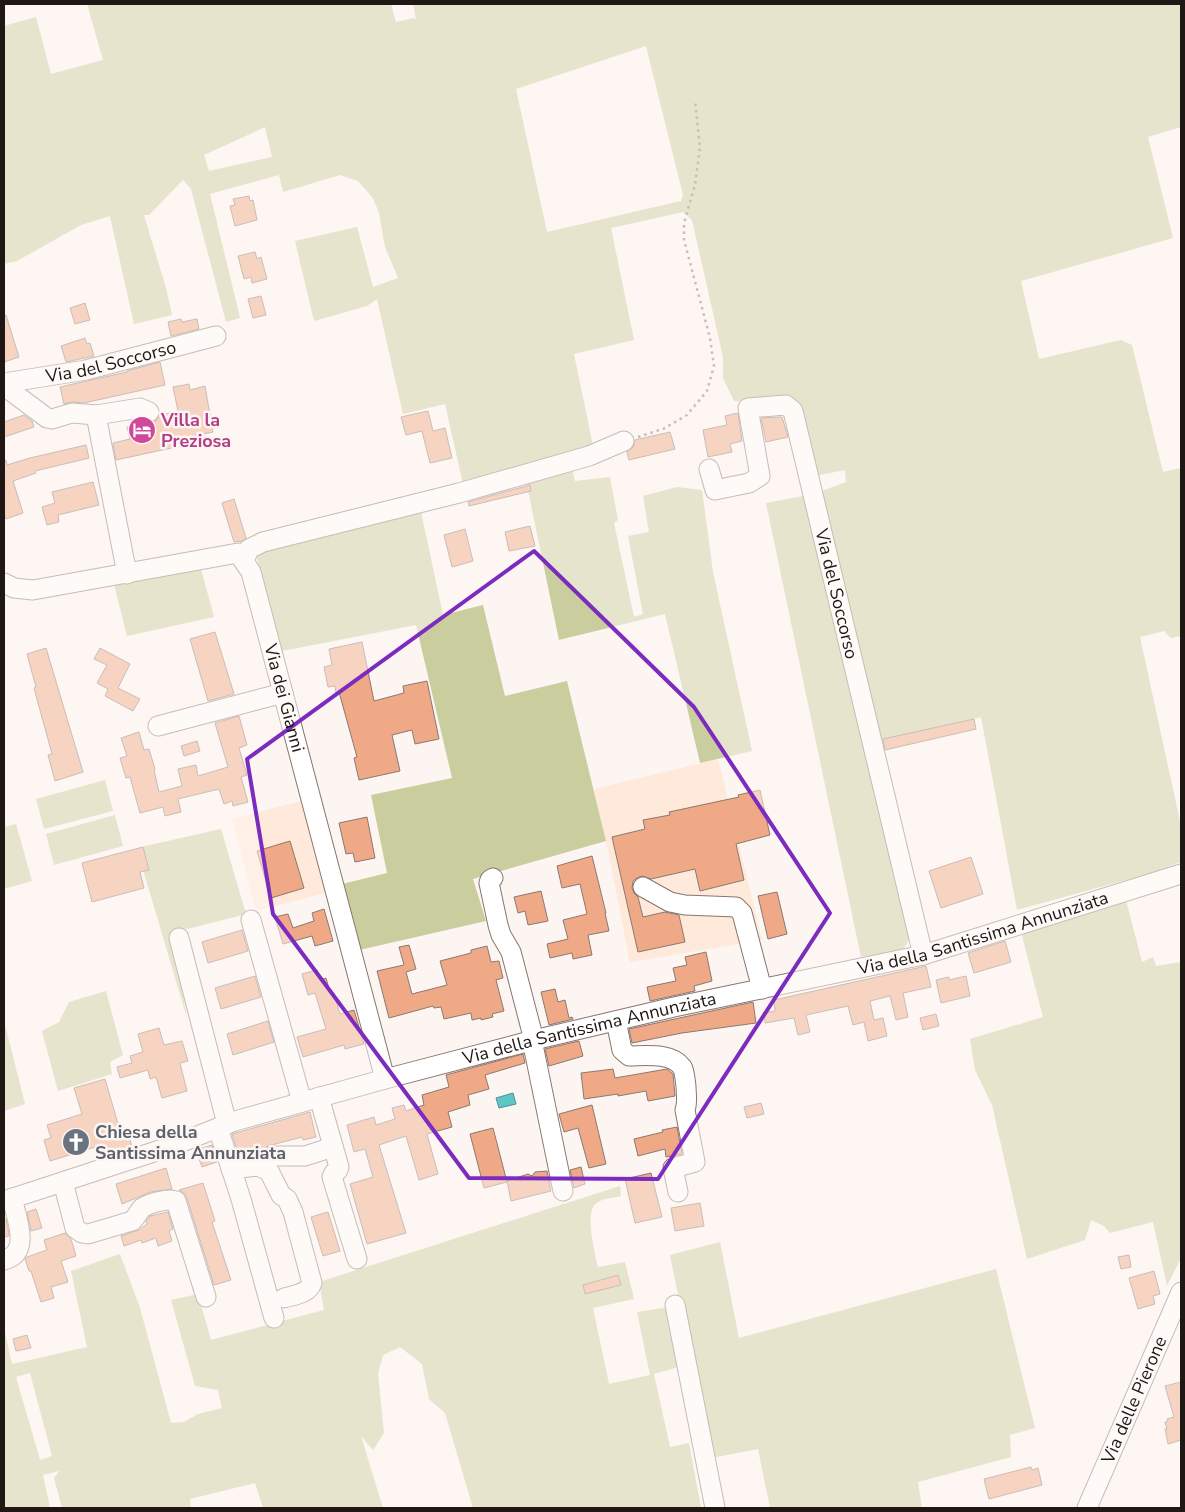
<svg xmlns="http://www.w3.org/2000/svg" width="1185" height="1512" viewBox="0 0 1185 1512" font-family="'Nunito Sans',sans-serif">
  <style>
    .industrial { fill: #fee9da }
    .green { fill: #cace9e; fill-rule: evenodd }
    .water { fill: #5fc6c8; stroke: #4c9292 }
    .building { fill: #efa987; stroke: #8a7971 }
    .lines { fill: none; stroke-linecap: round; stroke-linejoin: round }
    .minor-casing { stroke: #87766e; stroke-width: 21 }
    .path { stroke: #847c79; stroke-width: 2.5; stroke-dasharray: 2.5 4; stroke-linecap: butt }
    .minor { stroke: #fff; stroke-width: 19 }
    .marked { fill: none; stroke: #7b2cbf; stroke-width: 4; stroke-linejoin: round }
    .labels { text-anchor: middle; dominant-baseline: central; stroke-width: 5; stroke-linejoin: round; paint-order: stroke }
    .street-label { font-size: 18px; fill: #1e1714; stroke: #fdf5f2 }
    .hotel-label { font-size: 18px; font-weight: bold; fill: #b23c85; stroke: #fdf5f2; text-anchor: start }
    .worship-label { font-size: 18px; font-weight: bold; fill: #5b616d; stroke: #fdf5f2; text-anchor: start }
  </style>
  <rect width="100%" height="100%" fill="#fdf5f2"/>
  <g class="industrial">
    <path d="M718,759l44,181 -132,22 -24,-121 -12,-52z"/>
    <path d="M301,801l24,92 -69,18 -24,-92z"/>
  </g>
  <g class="green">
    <path d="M87,4h304l5,18 18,-4 2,2 -3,-16h768v123l-33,10 25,101 -152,43 18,78 82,-19 11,5 31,127 18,-4v168l-10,2 -7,-7 -24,6 41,189v36l-30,11 -134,37 -36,-193 -107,25 -55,-250 27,-10 -1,-12 -30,6 -16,-70c-2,-3 -6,-7 -9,-9 -18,-7 -38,6 -56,4l-11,-23v-21l-31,-137 -9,-8 -72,16 23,112 -60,14 19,92 -130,38 -18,-80 -42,10 -26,-115 -10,7 -53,15 -19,-80 62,-14 16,60 25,-9 -13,-31 -6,-34 -6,-15 -15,-17 -18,-6 -57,17 -4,-17 -69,19 30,124 -14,4 -35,-133 -8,-9 -34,35h-5l22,73 6,27 -38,9 -24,-108 -29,9 -64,36 -13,3v-238l32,-9 15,57 52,-14zM646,46l37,149 -2,6 -134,31 -31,-143zM265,127l7,30 -63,14 -5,-16z"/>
    <path d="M571,463l4,18 35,-4 8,43 -4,3 20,94 9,-3 -15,-78 21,-4 -6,-36 34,-9 25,3 11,82 39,179 -52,12 -35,-149 -106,26 -34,-164z"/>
    <path d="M808,495l102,443 -7,12 -42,7 -95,-454z"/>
    <path d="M420,507l23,108 40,-10 22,91 62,-15 39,160 -133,38 13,42 -131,30 -17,-66 49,-12 -16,-78 81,-17 -36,-153 -139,27 -6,-45 -17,-59z"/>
    <path d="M201,569l13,48 -87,19 -13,-52z"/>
    <path d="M105,780l8,31 -69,18 -8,-30z"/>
    <path d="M115,815l8,31 -69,19 -8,-31z"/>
    <path d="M16,824l16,57 -28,8v-62z"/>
    <path d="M221,829l25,85 -74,19 15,85 -43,-145 -3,-26z"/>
    <path d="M1126,900l16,62 11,-5 3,9 25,-4v296l-14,28 -14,-64 -43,11 -6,-7 -13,-6 -6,20 -58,19 -35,-154 -17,-35 -5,-31 73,-22 -22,-85 56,-16z"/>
    <path d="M106,991l17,64 -13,7 2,12 -54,17 -16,-60 17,-9 10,-20z"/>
    <path d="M4,1021l21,83 -21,7z"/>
    <path d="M620,1186l1,10c-7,2 -17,2 -23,6 -15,7 -3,52 0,65l27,-5 9,37 -41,9 16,76 41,-9 -13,-63 33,-5 12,59 -28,8 16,73 19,-4 12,65h-228l-28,-95 -16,-14 -7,-35 -22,-17 -17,8 -5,18 6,60 -11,17 -12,-14 22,72h-120l-8,-25 -65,16 1,9h-129l-8,-30 5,-7 -16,4 7,33h-46v-180l8,36 75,-17 -16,-76 49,-17 20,54 31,115 13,-1 14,-8 24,-6 -4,-18 -23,-4 -24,-86 27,-6 13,46 113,-30 -5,-28zM30,1373l22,83 -12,4 -24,-83z"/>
    <path d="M720,1242l19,96 257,-69 39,159 -25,7 1,22 -93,25 4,26h-152l-12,-59 -47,9 -41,-203z"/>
  </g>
  <path class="water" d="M513,1093l3,11 -17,4 -3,-10z"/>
  <g class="building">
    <path d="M249,196l1,5 3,-1 4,20 -22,6 -5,-20 5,-1 -2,-6z"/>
    <path d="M255,252l2,7 4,-2 6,22 -15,4 -1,-6 -7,2 -6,-23z"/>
    <path d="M261,296l5,19 -13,3 -5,-19z"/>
    <path d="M85,303l5,17 -15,4 -5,-16z"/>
    <path d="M6,315l13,42 -15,5v-46z"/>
    <path d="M181,319l1,3 15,-3 2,10 -28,7 -3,-14z"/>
    <path d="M85,338l2,6 3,-1 4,13 -28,6 -5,-16z"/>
    <path d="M160,362l5,23 -81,18 -11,-1 -9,2 -4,-17 67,-15v-1z"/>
    <path d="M189,384l1,6 15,-4 8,46 -38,8 1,7 -60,13 -3,-17 17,-4 -3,-12 24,-4 5,-2 4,-6 18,-4 -5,-24z"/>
    <path d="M428,411l5,20 12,-3 7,30 -22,5 -8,-32 -16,4 -5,-18z"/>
    <path d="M738,413l4,28 -12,3 2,8 -24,5 -5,-27 24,-5 -2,-9z"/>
    <path d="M24,415l8,6 2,6 -30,10v-15z"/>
    <path d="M782,417l6,20 -22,5 -5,-24z"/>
    <path d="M670,432l5,17 -46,11 -2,-8 6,-5 2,-7z"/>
    <path d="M86,445l3,13 -54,13 1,2 -23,8 10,32 -17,6 -2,-6v-52l2,-1 1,5 23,-7z"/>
    <path d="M93,482l6,23 -41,10 1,7 -12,3 -5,-18 13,-4 -3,-11z"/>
    <path d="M530,485l1,6 -62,15 -1,-4z"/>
    <path d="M234,499l12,39 -4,3 -8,1 -12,-39z"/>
    <path d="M530,526l5,20 -26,5 -4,-19z"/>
    <path d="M465,529l8,32 -21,6 -8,-32z"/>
    <path d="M215,632l19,62 -26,7 -18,-62z"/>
    <path d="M362,642l12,59 30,-8 -1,-7 24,-5 12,58 -24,5 -3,-14 -20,5 8,36 -41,9 -5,-22 3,-1 -18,-65 -3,1 -1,-7 -7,1 -4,-20 8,-2 -3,-16z"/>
    <path d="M46,648l37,124 -28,9 -7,-26 4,-1 -18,-66 2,-1 -9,-33z"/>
    <path d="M100,648l30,16 -12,24 22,11 -7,12 -28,-15 3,-7 -11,-6 10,-18 -13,-6z"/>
    <path d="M239,716l8,29 -8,3 8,27 -6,2 7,25 -15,4 -1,-5 -8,3 -5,-15 -41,10 3,13 -16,4 -2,-9 -23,6 -10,-36 -4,1 -6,-20 7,-2 -6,-18 18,-6 5,18 5,-1 6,20 -1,1 5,22 23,-6 -4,-17 18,-4 2,11 30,-9 -13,-44z"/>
    <path d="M974,719l2,10 -91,21 -2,-11z"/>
    <path d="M197,741l3,10 -16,5 -3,-10z"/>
    <path d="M760,790l10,45 -34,9 8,36 -44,11 -5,-22 -44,10 -9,-3 -5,2 -4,3 -1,7 2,5 4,4 5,20 22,-5 14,3 6,27 -47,10 -26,-115 33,-8 -2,-9 27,-5 -1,-3 70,-15 -1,-2z"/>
    <path d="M367,817l8,41 -20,4 -2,-9 -7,1 -7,-31z"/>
    <path d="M290,841l14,47 -33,10 -14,-47z"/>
    <path d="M143,847l6,23 -9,2 4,16 -52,14 -10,-39z"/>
    <path d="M592,856l14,57h-1l4,18 -21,4 4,20 -19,4 -1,-6 -22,5 -3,-14 21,-5 -5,-19 24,-6 -7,-30 -18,4 -5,-22z"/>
    <path d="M971,857l12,37 -42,14 -12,-37z"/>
    <path d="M541,891l7,30 -20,4 -3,-14 -7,2 -4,-16z"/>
    <path d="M777,892l10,42 -19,5 -10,-43z"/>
    <path d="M324,909l9,32 -18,5 -3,-10 -29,8 -8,-27 13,-3 5,14 21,-7 -2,-8z"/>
    <path d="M242,930l6,21 -40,12 -6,-21z"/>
    <path d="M1005,941l6,21 -37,11 -6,-20z"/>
    <path d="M409,945l7,24 -10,3 6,22 35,-9 -7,-24 31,-8v-3l16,-4 4,16 8,-1 4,17 -7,2 8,31 -12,3 1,3 -12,3v-2l-9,2 -1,-7 -27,6 -3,-12 -7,1 -1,-2 -44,12 -12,-47 27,-6 -5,-18z"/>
    <path d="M706,952l6,29 -18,5 1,5 -45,10 -3,-14 29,-6 -3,-13 14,-3 -2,-8z"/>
    <path d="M926,966l5,21 -28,6 5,24 -12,3 -6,-24 -20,5 4,19 9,-2 4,18 -19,5 -4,-19 -11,3 -5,-19 -42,9 4,17 -12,3 -4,-17 -29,5 -2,-10 12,-2 -1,-11z"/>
    <path d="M317,970l3,10 6,-2 5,17 3,-1 6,20 14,-4 10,34 -19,5 -1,-4 -41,12 -6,-20 29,-8 -11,-36 -7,2 -6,-21z"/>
    <path d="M255,976l6,21 -40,12 -6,-21z"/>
    <path d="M966,976l4,20 -29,7 -5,-23 13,-3v3z"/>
    <path d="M555,989l3,13 7,-2 4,18 3,-1 1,2 -24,6 -8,-33z"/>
    <path d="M753,1002l3,21 -74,10 -50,10 -3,-14z"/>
    <path d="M936,1014l3,12 -16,4 -3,-12z"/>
    <path d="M268,1021l6,21 -41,13 -6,-21z"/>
    <path d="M159,1028l5,17 18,-4 6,20 -8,2 7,28 -25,7 -6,-21 -6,2 -2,-9 -28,8 -3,-11 15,-4 -2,-7 13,-4 -5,-18z"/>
    <path d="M579,1041l4,15 -34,10 -4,-17z"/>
    <path d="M523,1054l2,9 -40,12 4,14 -21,6 2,10 -22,7 4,15 -25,7 11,40 -19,6 -13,-44 -27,9 27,88 -39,11 -17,-60 23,-7 -8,-28 -11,3 -7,-27 27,-8 2,8 19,-6 -3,-11 12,-3 2,6 18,-6 -2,-10 27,-8 -3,-12z"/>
    <path d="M613,1069l2,9 52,-9 6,5 2,22 -27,5 -2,-10 -28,5v-2l-34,5 -3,-26z"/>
    <path d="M105,1079l16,55 7,-2 4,15 -34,11 -3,-11 -45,14 -6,-21 7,-2 -4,-13 35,-11 -8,-26z"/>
    <path d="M761,1103l3,11 -17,4 -3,-11z"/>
    <path d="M592,1105l14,59 -17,4 -11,-40 -14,4 -5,-18z"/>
    <path d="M310,1112l6,25 -13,3 -1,-3 -34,9 -3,3 -26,7 -7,-22z"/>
    <path d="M677,1127l5,27 -16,3 -1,-8 -27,7 -4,-17 29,-7 -1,-2z"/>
    <path d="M493,1128l14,54 -23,6 -14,-54z"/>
    <path d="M212,1145l5,17 -15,5 -6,-17z"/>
    <path d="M581,1167l4,17 -11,4 -4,-18z"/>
    <path d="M166,1168l6,21 -21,3 -29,12 -6,-20z"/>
    <path d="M547,1171l4,20 -40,10 -4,-20 21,-7 4,2 3,-4z"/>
    <path d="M651,1173l11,44 -27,6 -10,-44z"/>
    <path d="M203,1183l12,38 -3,1 19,58 -17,5 -27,-87 -3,-5 -5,-3z"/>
    <path d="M700,1203l4,23 -29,5 -4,-23z"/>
    <path d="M36,1209l6,19 -11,3 -4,-19z"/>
    <path d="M168,1212l5,17 -4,2 3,10 -14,5 -2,-8 -14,5 -1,-3 -17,6 -3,-10 18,-6 8,-6 -1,-3 4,-5z"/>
    <path d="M328,1212l12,39 -17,5 -12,-39z"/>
    <path d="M4,1219h2l3,15v2l-5,1z"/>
    <path d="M65,1233l6,6 5,17 -15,5 7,21 -17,5 3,11 -13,4 -10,-31h-2l-4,-12 2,-2 20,-7 -3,-10z"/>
    <path d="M1129,1255l2,12 -10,2 -3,-12z"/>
    <path d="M1154,1271l6,23 -7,2 2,8 -17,5 -9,-31z"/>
    <path d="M618,1275l3,10 -36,9 -2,-9z"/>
    <path d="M27,1335l4,13 -15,3 -3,-12z"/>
    <path d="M1181,1382v58l-13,4 -3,-15h2l-2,-7 3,-1 -1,-2 7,-2 -9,-31z"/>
    <path d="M1031,1467l1,3 6,-2 4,17 -53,14 -5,-20z"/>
  </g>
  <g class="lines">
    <g class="minor-casing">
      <g id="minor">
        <path id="s1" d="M4,383l82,-13 130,-34"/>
        <path d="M4,386l43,32 5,1 20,-6 24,2 44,-7 9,4"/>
        <path d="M96,415l31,159"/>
        <path id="s2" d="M709,469l6,21 34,-7 11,-7 -12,-68 38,-3 7,6 130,544"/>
        <path d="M244,561l5,-12 14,-7 196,-49 130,-37 35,-15"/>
        <path id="s3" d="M4,583l10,5 19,2 205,-37 13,19 134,507"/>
        <path d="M158,726l125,-33"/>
        <path d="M493,878l-3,2 -1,3 9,42 3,10 10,17 23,88"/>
        <path d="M643,887l27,15 15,3 51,2 6,6 20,76"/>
        <path d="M251,920l51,182"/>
        <path d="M179,938l48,186"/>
        <path d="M616,1021l6,29 7,6c15,0 42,-4 53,11 3,5 3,13 4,19 0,8 2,16 -1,24l10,52 -22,6 5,24"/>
        <path d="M532,1040l31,151"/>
        <path d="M319,1097l20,70 -1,3 -4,3 -2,4 25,82"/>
        <path d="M218,1128l23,71 33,119"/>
        <path d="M273,1156h32l28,-9"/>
        <path d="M231,1169l27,-3 11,5 12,24 6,4 6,13 19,71c-4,11 -18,12 -28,15"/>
        <path d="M63,1182l12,46 7,5 6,1 44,-13c5,-4 6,-9 10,-13 8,-5 26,-10 34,-7l30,96"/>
        <path id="s4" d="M4,1201l168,-55 63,-25 150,-42 149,-39 140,-33 249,-52 258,-81"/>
        <path d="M4,1260c28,-7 12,-43 8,-62"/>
        <path d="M675,1305l40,203"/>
        <path id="s5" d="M1087,1508l94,-216"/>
      </g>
    </g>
    <path class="path" d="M638,437l25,-8 24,-14 20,-24 7,-25 -4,-28 -26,-98v-17l11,-38 5,-38 -5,-46"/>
    <use href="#minor" class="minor"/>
  </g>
  <path d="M0 0H1185V1512H0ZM534,551l160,156 136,206 -172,266 -189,-1 -196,-264 -26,-155z" fill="#fdf5f2" fill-opacity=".55" fill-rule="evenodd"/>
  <path class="marked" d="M534,551l160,156 136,206 -172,266 -189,-1 -196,-264 -26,-155z"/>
  <defs>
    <g id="hotel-disc" transform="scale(1.4375)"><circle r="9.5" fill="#d1479c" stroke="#fdf5f2"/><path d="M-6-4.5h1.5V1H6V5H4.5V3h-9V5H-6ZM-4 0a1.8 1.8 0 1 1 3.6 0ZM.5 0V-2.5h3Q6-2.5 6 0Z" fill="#fff"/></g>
    <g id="church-disc" transform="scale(1.4375)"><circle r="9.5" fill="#6b7280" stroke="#fdf5f2"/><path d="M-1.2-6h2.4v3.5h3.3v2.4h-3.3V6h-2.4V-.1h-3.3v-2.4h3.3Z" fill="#fff"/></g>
  </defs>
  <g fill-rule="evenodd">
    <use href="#hotel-disc" x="142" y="430"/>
    <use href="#church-disc" x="76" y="1142"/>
  </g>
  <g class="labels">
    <g class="street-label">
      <text stroke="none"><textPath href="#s1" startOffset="109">Via del Soccorso</textPath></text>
      <text stroke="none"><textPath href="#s2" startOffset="374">Via del Soccorso</textPath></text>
      <text stroke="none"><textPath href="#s3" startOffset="392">Via dei Gianni</textPath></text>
      <text stroke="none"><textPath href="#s4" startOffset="1016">Via della Santissima Annunziata</textPath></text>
      <text stroke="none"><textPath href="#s4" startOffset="611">Via della Santissima Annunziata</textPath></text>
      <text stroke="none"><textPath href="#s5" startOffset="118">Via delle Pierone</textPath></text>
    </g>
    <g class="hotel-label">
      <text x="161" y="420">Villa la<tspan x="161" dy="21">Preziosa</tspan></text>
    </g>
    <g class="worship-label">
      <text x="95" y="1132">Chiesa della<tspan x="95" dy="21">Santissima Annunziata</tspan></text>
    </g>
  </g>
  <rect width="1185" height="1512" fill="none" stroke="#1e1714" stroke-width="10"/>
</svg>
